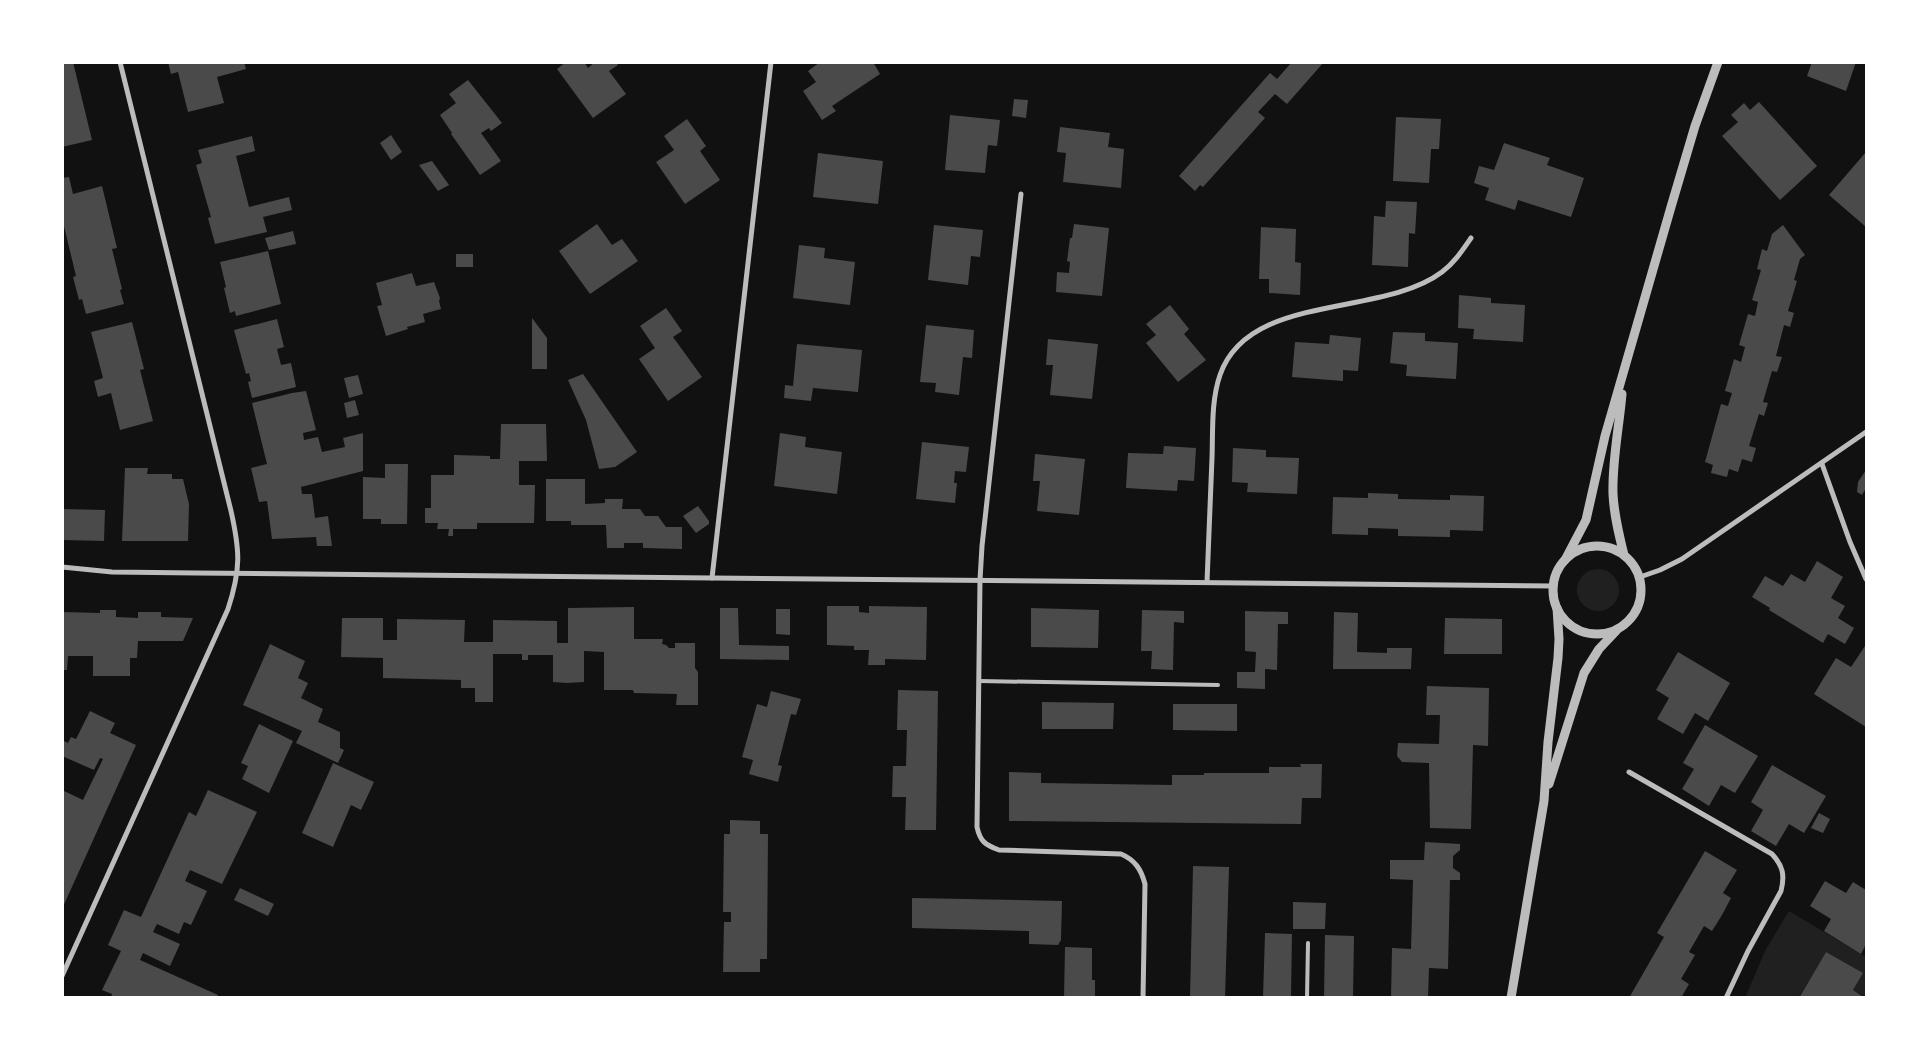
<svg xmlns="http://www.w3.org/2000/svg" width="1929" height="1060" viewBox="0 0 1929 1060" font-family="Roboto,sans-serif">
  <style>
    .green { fill: #202020 }
    .building { fill: #4a4a4a }
    .lines { fill: none; stroke-linecap: round; stroke-linejoin: round }
    .service { stroke: #bcbcbc; stroke-width: 4 }
    .minor { stroke: #bcbcbc; stroke-width: 5 }
    .tertiary { stroke: #bcbcbc; stroke-width: 9 }
  </style>
  <rect width="100%" height="100%" fill="#111"/>
  <g class="green">
    <circle cx="1598" cy="590" r="21"/>
    <path d="M1789,911l77,46v40l-13,-7 10,-17 -37,-21 -27,45 -54,1 20,-47z"/>
  </g>
  <g class="building">
    <path d="M62,62h11l19,78 -30,7z"/>
    <path d="M168,62h76l2,7 -29,8 7,26 -36,9 -10,-40 -7,2z"/>
    <path d="M566,62h18l4,6 7,-6h21l2,3 -9,6 17,23 -33,24 -36,-49z"/>
    <path d="M820,62h53l7,12 -48,32 4,5 -14,9 -19,-29 13,-9 -8,-11z"/>
    <path d="M1292,62h32l-37,42 -12,-10 -17,18 7,6 -62,69 -3,-2 -5,6 -16,-15 91,-103 7,6z"/>
    <path d="M1812,62h44l-10,29 -39,-15z"/>
    <path d="M468,80l34,43 -11,8 -2,-3 -8,5 20,28 -21,14 -29,-41 1,-1 -12,-18 16,-12 -7,-9z"/>
    <path d="M1014,99l14,1 -2,18 -14,-2z"/>
    <path d="M1759,102l58,64 -37,34 -58,-64 16,-14 -7,-7 13,-12 6,7z"/>
    <path d="M950,115l50,5 -3,26 -9,-1 -3,28 -40,-3z"/>
    <path d="M1396,117l45,2 -2,30h-8l-2,34 -36,-2z"/>
    <path d="M687,119l19,27 -6,5 20,29 -35,24 -29,-42 18,-12 -10,-14z"/>
    <path d="M1060,127l50,6 -2,14 16,2 -3,39 -58,-6 3,-29 -9,-1z"/>
    <path d="M391,135l11,17 -11,8 -11,-17z"/>
    <path d="M252,136l3,15 -19,5 13,51 40,-10 3,13 -29,7 4,15 -52,12 -7,-26 3,-1 -15,-52 6,-2 -4,-13z"/>
    <path d="M1504,143l46,15 -3,7 37,13 -13,39 -53,-17 -3,10 -30,-10 4,-12 -15,-5 5,-17 15,4z"/>
    <path d="M1866,152v75l-37,-32z"/>
    <path d="M818,153l65,8 -5,43 -65,-7z"/>
    <path d="M432,161l17,24 -11,6 -19,-26z"/>
    <path d="M69,177l4,17 29,-8 15,62 -5,1 10,40 -2,1 4,14 -38,10 -4,-15 -3,1 -6,-23 3,-1 -14,-58v-40z"/>
    <path d="M1386,201l31,1 -2,32 -6,-1 -1,34 -36,-2 2,-49 11,1z"/>
    <path d="M597,224l15,21 10,-6 16,22 -48,33 -31,-43z"/>
    <path d="M1074,224l35,4 -7,68 -46,-4 1,-20 12,1 1,-11 -3,-1 3,-23h2z"/>
    <path d="M934,225l49,5 -3,27 -9,-1 -3,29 -40,-5z"/>
    <path d="M1783,225l22,30 -5,4 -6,21 3,1 -9,30 6,2 -4,14 -6,-2 -8,31 6,1 -5,15 -5,-1 -9,31 5,1 -4,13 -5,-2 -10,32 7,2 -4,14 -10,-3 -4,13 -9,-3 -2,8 -16,-4 2,-8 -8,-3 16,-58 7,2 4,-13 -7,-2 9,-32 7,3 4,-15 -6,-2 9,-31 7,2 3,-14 -6,-2 9,-30 -4,-1 5,-20 5,2 5,-17z"/>
    <path d="M1261,227l35,2 -1,33 6,1 -1,32 -31,-2v-14h-10z"/>
    <path d="M293,231l3,13 -27,6 -4,-12z"/>
    <path d="M799,245l26,3 -1,10 31,4 -5,43 -57,-7z"/>
    <path d="M268,251l13,53 -45,12 -1,-5 -5,2 -6,-25 2,-1 -6,-25z"/>
    <rect x="456" y="254" width="17" height="13"/>
    <path d="M412,273l4,13 18,-4 6,16 -1,3 2,8 -18,5 2,8 -18,5 1,2 -22,7 -9,-30 5,-1 -6,-22z"/>
    <path d="M1459,295l32,3v5l34,2 -2,37 -50,-3 1,-10 -16,-1z"/>
    <path d="M1170,305l19,24 -5,5 22,26 -28,22 -32,-39 10,-8 -10,-11z"/>
    <path d="M666,308l16,23 -9,6 29,40 -34,24 -29,-42 16,-11 -15,-22z"/>
    <path d="M532,318l15,20v31h-15z"/>
    <path d="M277,319l7,28 -7,2 4,16 10,-2 5,24 -44,11 -4,-16 3,-1 -2,-8 -3,1 -12,-44z"/>
    <path d="M132,322l12,47 -4,1 13,51 -33,9 -9,-37 -13,4 -4,-16 9,-3 -12,-46z"/>
    <path d="M926,325l48,5 -2,28 -9,-1 -4,38 -24,-3 1,-9 -16,-1z"/>
    <path d="M1393,332l32,1v8l33,2 -2,36 -50,-3 1,-11 -17,-2z"/>
    <path d="M1330,335l31,3 -3,33 -15,-1v11l-51,-4 3,-35 34,2z"/>
    <path d="M1048,339l50,5 -6,55 -42,-4 3,-30h-7z"/>
    <path d="M797,344l65,6 -4,42 -45,-4 -2,13 -27,-3 1,-13 8,1z"/>
    <path d="M583,374l54,78 -22,15 -16,2 -13,-49 -18,-40z"/>
    <path d="M358,375l5,19 -14,4 -5,-20z"/>
    <path d="M306,391l10,39 -13,3 1,7 14,-3 4,15 23,-5 -2,-9 20,-5v38l-62,16 1,7h10l3,24 13,-2 4,30h-15l-1,-9 -44,2 -5,-38 -8,1 -8,-34 16,-4 -15,-61 40,-10z"/>
    <path d="M355,400l4,15 -12,3 -3,-15z"/>
    <path d="M501,424h45l1,37h-28v24h16l-1,38h-57v6h-24v7h-5l1,-7h-12l1,-6h-13v-15h6v-33h23v-20l36,1v3h10z"/>
    <path d="M780,433l26,4 -1,10 37,5 -5,42 -63,-8z"/>
    <path d="M922,442l47,5 -3,25 -11,-1 -1,12h3l-2,20 -39,-4z"/>
    <path d="M1164,446l32,2 -2,33 -16,-1 -1,11 -51,-3 2,-35 35,1z"/>
    <path d="M1233,448l33,2v7l33,1 -2,36 -50,-2 1,-9 -16,-1z"/>
    <path d="M1035,454l50,5 -6,56 -42,-4 3,-30h-7z"/>
    <path d="M385,464h23l-1,60h-26v-5h-18v-42l22,1z"/>
    <path d="M125,468h23l-1,6h25v5h11l6,25 -1,37h-66z"/>
    <path d="M1866,470v18l-4,7 -5,-3 1,-10z"/>
    <path d="M546,479h39v25l20,-1v-4h18l-1,10h18l5,7h13l8,11h16v22l-39,-1v-5h-19v5h-17l-1,-23h-35v-4h-25z"/>
    <path d="M1368,493l30,1v5l52,1v-5l34,1 -1,35 -33,-1v7l-52,-1v-7l-30,-1v7l-36,-1 1,-37 35,1z"/>
    <path d="M698,506l11,15v3l-13,9 -13,-17z"/>
    <path d="M62,509l43,1 -1,31 -42,-1z"/>
    <path d="M1817,561l26,16 -12,21 14,8 -7,12 16,10 -9,16 -17,-10 -5,9 -54,-33 1,-2 -18,-11 13,-21 18,10 8,-12 14,8z"/>
    <path d="M827,606h32v6l10,1v-7l58,1 -1,53 -41,-1v6h-17l1,-15h-15v-4l-27,-1z"/>
    <path d="M634,607v32h29l-1,5 4,1 3,3h6v-5h20v25l3,4v33h-22l1,-11 -43,-1 -1,-3h-29v-38l-20,-1v31l-17,1 -14,-1v-27h-25v5h-6v-6h-29v48h-18v-14h-14v-8l-78,-2v-20l-42,-1 1,-39h41v22h14v-21l68,1 -1,22h29v-22l64,1v22h11v-35z"/>
    <path d="M720,608h18l1,37 50,1v14l-69,-1z"/>
    <path d="M1031,608l68,2 -1,38 -67,-1z"/>
    <path d="M776,609h14v26l-14,-1z"/>
    <path d="M100,610h16v7l22,1v-6h23v5l32,1 -10,23h-45l-1,17h-7v18h-37v-20h-25l-1,14h-5v-58l38,1z"/>
    <path d="M1142,610l42,1v12l-10,-1 -1,48 -22,-1 1,-18h-11z"/>
    <path d="M1245,611l43,1v12h-10l-1,46 -12,-1v20l-28,-1v-16h18l1,-20 -11,-1z"/>
    <path d="M1334,612l24,1 -1,39 30,1v-5h25l-1,21h-78z"/>
    <path d="M1445,618l57,1v35h-58z"/>
    <path d="M270,644l35,17 -7,17 10,5 -7,15 22,11 -5,13 22,10v16l4,2 -6,13 -42,-20 6,-12 -59,-26z"/>
    <path d="M1865,646l1,1v80l-52,-33 22,-36 15,9z"/>
    <path d="M1678,652l52,31 -22,38 -13,-8 -12,21 -26,-15 12,-21 -13,-8z"/>
    <path d="M1427,686l62,2 -1,58 -15,-1 -2,84 -41,-1 -1,-65 -27,-1 -5,-6 1,-13 41,1 1,-29h-14z"/>
    <path d="M898,690l40,1 -2,139h-31l1,-33h-14l1,-31h13l1,-36h-10z"/>
    <path d="M771,691l30,8 -5,16 -5,-1 -13,51 4,1 -4,16 -29,-8 4,-14 -11,-3 15,-53 10,3z"/>
    <path d="M1042,702l72,1 -1,26h-71z"/>
    <path d="M1173,704h64v27l-64,-1z"/>
    <path d="M90,711l25,12 -5,10 26,12 -74,164v-119l21,10 20,-41 -3,-1 -6,12 -32,-14v-16l6,3 3,-6 5,2z"/>
    <path d="M259,724l34,17 -24,52 -27,-14 6,-13 -7,-3z"/>
    <path d="M1705,725l53,31 -23,37 -14,-8 -12,21 -27,-17 12,-20 -11,-6z"/>
    <path d="M333,763l41,19 -13,28 -10,-5 -18,42 -31,-14z"/>
    <path d="M1300,764h22l-1,34h-19l-1,26 -292,-3v-49l32,1v10l131,2v-10h32v-2h65v-6h32z"/>
    <path d="M1772,765l54,31 -22,37 -15,-9 -13,22 -25,-15 12,-21 -12,-8z"/>
    <path d="M208,790l49,22 -35,72 -32,-14 -5,11 22,10 -16,34 -7,-3 -5,12 -22,-10 -4,8 27,12 -10,22 -27,-13 -3,7 78,35 -1,3h-106l1,-4 -10,-4 19,-39 -13,-6 16,-35 17,7 48,-105 7,4z"/>
    <path d="M1819,813l11,6 -7,14 -12,-5z"/>
    <path d="M730,820l30,1v13h8l-1,125h-7v13h-37l1,-50h7v-10h-8l1,-78h6z"/>
    <path d="M1425,842l35,2v6l-7,6v12l7,5v7h-10l-2,89 -19,-1 -1,30h-37l1,-50 19,1 2,-69 -23,-1v-19h34z"/>
    <path d="M1705,851l32,19 -14,23 8,5 -9,17 -10,16 -8,-5 -15,26 6,3 -14,24 8,5 -8,14h-52l35,-61 -7,-4z"/>
    <path d="M1193,866l36,1 -4,131h-35z"/>
    <path d="M1825,881l21,12 7,-11 13,8v54l-5,10 -37,-23 7,-12 -21,-13z"/>
    <path d="M240,888l34,16 -6,12 -34,-16z"/>
    <path d="M912,898l150,3 -1,39 -3,5 -29,-1v-13l-117,-3z"/>
    <path d="M1293,902l33,1 -1,26h-32z"/>
    <path d="M1265,933l27,1 -1,63h-28z"/>
    <path d="M1325,935l29,1 -1,62h-29z"/>
    <path d="M1065,947l27,1v32h3v18h-31z"/>
    <path d="M1826,952l37,21 -10,17 12,8h-66z"/>
  </g>
  <g class="lines">
    <g class="service">
      <path d="M979,681l239,4"/>
      <path d="M1307,998l1,-55"/>
    </g>
    <g class="minor">
      <path d="M1021,194l-39,352 -2,34 -3,247c3,14 8,18 22,23l122,4c14,6 20,15 24,30l-2,114"/>
      <path d="M1822,464l28,78 16,37"/>
      <path d="M62,567l50,5 84,1 1357,13"/>
      <path d="M1640,577l20,-7 22,-11 184,-127"/>
      <path d="M712,578l59,-516"/>
      <path d="M1207,582c2,-41 3,-83 5,-124 1,-27 -1,-57 8,-83 29,-83 161,-57 222,-103 12,-9 20,-21 29,-34"/>
      <path d="M1629,772l143,82c11,12 13,21 9,37l-33,60 -22,47"/>
      <path d="M62,976l166,-367c13,-40 12,-58 3,-98l-111,-449"/>
    </g>
    <g class="tertiary">
      <path d="M1622,394c-3,34 -10,67 -9,100 1,21 6,41 11,61"/>
      <circle cx="1597" cy="590" r="44"/>
      <path d="M1565,560l21,-40 19,-84 66,-229 24,-81 23,-64"/>
      <path d="M1549,784l35,-111 15,-24 17,-18"/>
      <path d="M1511,998l33,-197 4,-59 10,-84 1,-19 -2,-31"/>
    </g>
  </g>
  <rect width="1929" height="1060" fill="none" stroke="#ffffff" stroke-width="128"/>
</svg>
